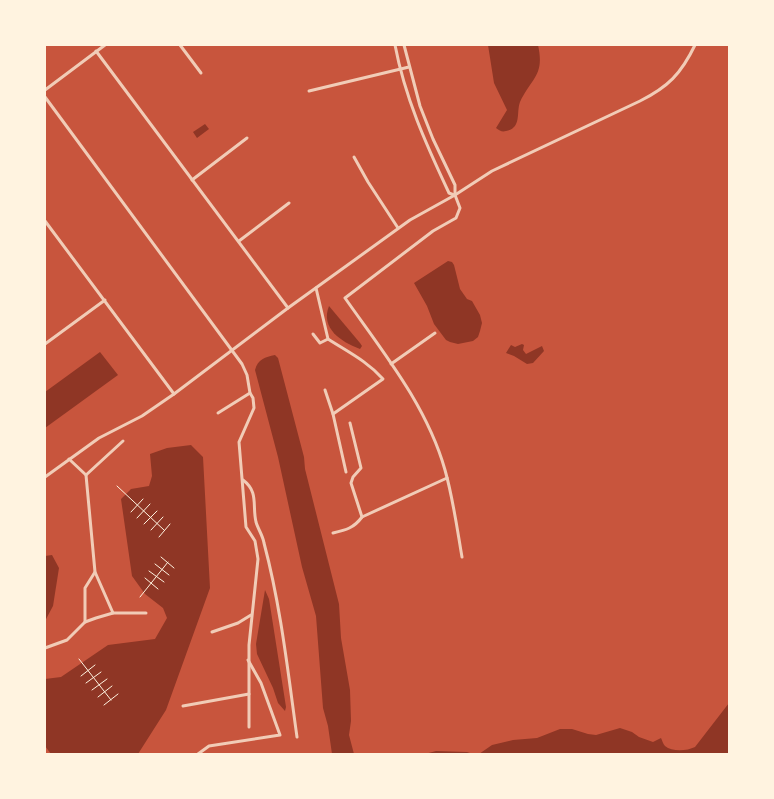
<svg xmlns="http://www.w3.org/2000/svg" width="774" height="799" viewBox="0 0 774 799" font-family="'Nunito Sans',sans-serif">
  <style>
    .water { fill: #8f3625 }
    .lines { fill: none; stroke-linecap: round; stroke-linejoin: round }
    .path { stroke: #fff3e0; stroke-width: 1 }
    .minor { stroke: #f1ccb7; stroke-width: 3 }
  </style>
  <rect width="100%" height="100%" fill="#c8553d"/>
  <g class="water">
    <path d="M488,45h50c7,31 -7,33 -18,57 -4,11 2,26 -14,29 -4,1 -6,0 -10,-3l11,-18 -13,-27z"/>
    <path d="M205,124l4,5 -12,9 -4,-6z"/>
    <path d="M448,261l4,1 2,3 6,24 7,10 5,2 8,14 2,8 -2,8 -2,6 -5,4 -15,3 -8,-2 -4,-2 -12,-16 -7,-18 -13,-23z"/>
    <path d="M329,306l31,37 2,3 -2,3c-19,-7 -40,-21 -31,-43z"/>
    <path d="M522,344l2,1 -1,5 3,4 16,-8 2,5 -11,12 -6,1 -13,-8 -8,-3 5,-8 4,2z"/>
    <path d="M100,352l18,23 -73,53v-36z"/>
    <path d="M275,355l3,3 26,99 1,12 34,135 2,34 9,52 1,31 -2,14 5,19h-22l-4,-28 -5,-18 -7,-92 -14,-49 -24,-110 -23,-87c3,-11 10,-13 20,-15z"/>
    <path d="M191,445l12,12 7,131 -44,122 -28,44h-87l-6,-8v-67l16,-2 47,-32 47,-6 12,-21 -4,-10 -18,-14 -13,-18 -11,-77 10,-10 18,-3 3,-10 -2,-22 17,-6z"/>
    <path d="M52,555l7,13 -6,38 -8,15v-65z"/>
    <path d="M265,590l4,9 17,108 -1,4 -7,-8 -5,-15 -16,-34 -1,-10z"/>
    <path d="M729,703v51h-250l13,-9 21,-5 24,-2 23,-9h12l16,5 8,1 24,-7 12,4 7,5 14,5 8,-4c1,2 2,6 4,8 7,6 22,5 30,1z"/>
    <path d="M436,751l31,1 6,2h-48z"/>
  </g>
  <g class="lines">
    <g class="path">
      <path d="M117,486l47,44"/>
      <path d="M131,512l12,-13"/>
      <path d="M137,518l13,-14"/>
      <path d="M144,524l13,-13"/>
      <path d="M151,530l12,-13"/>
      <path d="M159,537l11,-13"/>
      <path d="M161,557l13,11"/>
      <path d="M155,564l14,11"/>
      <path d="M149,571l15,11"/>
      <path d="M145,578l13,11"/>
      <path d="M140,597l28,-35"/>
      <path d="M79,659l32,41"/>
      <path d="M81,676l14,-11"/>
      <path d="M86,683l15,-11"/>
      <path d="M92,690l15,-11"/>
      <path d="M98,697l14,-11"/>
      <path d="M104,705l14,-11"/>
    </g>
    <g class="minor">
      <path d="M180,45l21,28"/>
      <path d="M395,45c10,53 31,99 54,148l5,2"/>
      <path d="M404,45l16,61 13,33 22,46v10l5,13 -4,10 -23,13 -88,67c38,54 82,108 100,172 8,28 12,58 17,87"/>
      <path d="M96,51l192,257"/>
      <path d="M45,90l60,-45"/>
      <path d="M309,91l100,-24"/>
      <path d="M45,97l197,267 5,11 3,18 3,5 1,10 -15,34 7,85 9,14 3,18 -9,86v82"/>
      <path d="M354,157l14,25 30,46"/>
      <path d="M192,180l55,-42"/>
      <path d="M45,221l129,173"/>
      <path d="M239,241l50,-38"/>
      <path d="M316,288l12,51c20,13 39,22 55,40l-50,35"/>
      <path d="M313,334l7,9 8,-4"/>
      <path d="M45,344l60,-44"/>
      <path d="M391,364l44,-31"/>
      <path d="M325,390l8,24 13,58"/>
      <path d="M218,413l32,-20"/>
      <path d="M350,423l11,45 -8,9 -2,6 11,34"/>
      <path d="M69,459l17,16 9,97 18,41"/>
      <path d="M86,475l37,-34"/>
      <path d="M45,477l54,-39 43,-22 32,-22 114,-86 122,-88 45,-25 37,-24 148,-70c28,-14 41,-27 55,-56"/>
      <path d="M243,480c16,12 9,25 13,42 2,7 7,14 8,21 17,64 24,130 33,194"/>
      <path d="M333,533c13,-3 21,-5 29,-16l85,-39"/>
      <path d="M85,622v-34l10,-16"/>
      <path d="M212,632l26,-9 13,-8"/>
      <path d="M45,648l22,-8 18,-18 11,-4 17,-5h33"/>
      <path d="M183,706l66,-12"/>
      <path d="M198,754l11,-8 71,-11 -19,-52 -13,-23"/>
    </g>
  </g>
  <rect width="774" height="799" fill="none" stroke="#fff3e0" stroke-width="92"/>
</svg>
